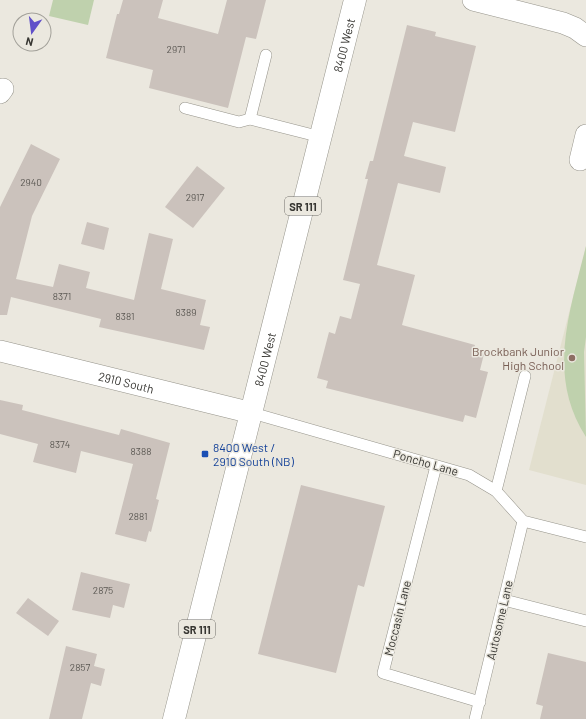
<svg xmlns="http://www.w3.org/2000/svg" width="586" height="719" viewBox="0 0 586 719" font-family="Barlow,sans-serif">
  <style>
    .built { fill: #e2dfce }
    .green { fill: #bfd1ad }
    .building { fill: #cbc2bc }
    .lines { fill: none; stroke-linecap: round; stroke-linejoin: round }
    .service-casing { stroke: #96948b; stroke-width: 12 }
    .minor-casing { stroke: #96948b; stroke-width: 22 }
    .primary-casing { stroke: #96948b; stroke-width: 23 }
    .service { stroke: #fff; stroke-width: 11 }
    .minor { stroke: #fff; stroke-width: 21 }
    .primary { stroke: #fff; stroke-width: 22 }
    .education-dot { fill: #8d6e63; stroke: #ebe8df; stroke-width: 1.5 }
    .transit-dot { fill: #1a4fb4; stroke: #ebe8df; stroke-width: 1.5 }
    .labels { text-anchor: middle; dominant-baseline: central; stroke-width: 3; stroke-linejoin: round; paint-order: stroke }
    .number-label { font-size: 10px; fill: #5c5954 }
    .shield { fill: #ebe8df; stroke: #6d6b66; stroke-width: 1 }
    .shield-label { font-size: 11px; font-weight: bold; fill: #373632 }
    .street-label { font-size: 12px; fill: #373632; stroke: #ebe8df }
    .education-label { font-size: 12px; fill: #785e54; stroke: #ebe8df; text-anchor: end }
    .transit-label { font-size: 12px; fill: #164399; stroke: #ebe8df; text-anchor: start }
  </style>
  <rect width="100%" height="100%" fill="#ebe8df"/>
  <path class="built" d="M586,246v239l-57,-15z"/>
  <g class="green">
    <path d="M53,0h41l-6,25 -39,-9z"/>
    <path d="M586,246v91l-2,15 2,85c-40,-63 -16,-125 0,-191z"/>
  </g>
  <g class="building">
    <path d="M123,0h40l-5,18 60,16 9,-34h39l-10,39 -10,-2 -18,71 -79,-20 4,-18 -47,-12 11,-44h2z"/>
    <path d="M407,25l29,7 -1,4 41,10 -21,86 -42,-10 -9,34 42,11 -6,26 -42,-10 -21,82 38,10 -13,50 73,20 -2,6 11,3 -4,16 8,2 -12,46 -11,-3 -2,7 -137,-34 2,-7 -11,-3 12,-46 6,2 5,-18 11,3 9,-35 -17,-4 25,-101h-3l5,-18h3z"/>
    <path d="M31,144l29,15 -28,57 -16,63 37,8 6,-23 31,8 -4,16 48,12 15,-67 24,6 -12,50 45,11 -6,25 10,2 -6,23 -105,-23 2,-8 -90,-22 -4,18h-7v-108z"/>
    <path d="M197,166l28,22 -32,40 -28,-21z"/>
    <path d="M87,222l22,6 -5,22 -23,-6z"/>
    <path d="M0,400l23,5 -1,5 97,25 2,-6 49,14 -14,56 3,1 -8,32 -2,-1 -3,11 -31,-8 18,-70 -52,-13 -5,22 -43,-11 5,-18 -38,-10z"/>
    <path d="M301,485l84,21 -21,81 -6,-2 -22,88 -78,-19z"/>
    <path d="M81,572l49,12 -6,24 -11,-3 -3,13 -38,-8z"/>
    <path d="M28,598l31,23 -11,15 -32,-23z"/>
    <path d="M66,646l31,8 -3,12 11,3 -4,17 -10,-3 -9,36h-33z"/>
    <path d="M548,653l38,9v57h-46l3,-13 -7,-2z"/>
  </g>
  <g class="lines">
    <g class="service-casing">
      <g id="service">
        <path d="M266,55l-16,64 71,18"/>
        <path d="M185,108l54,14 11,-3"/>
        <path d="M252,413l217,62 27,16 27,30 63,16"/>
        <path d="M436,466l-53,207 97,29"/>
        <path d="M496,491l29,-115"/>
        <path d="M504,600l82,21"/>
        <path d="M475,719l48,-198"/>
      </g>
    </g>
    <g class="minor-casing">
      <g id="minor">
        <path d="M473,0l90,23 12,5 11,8"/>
        <path d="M0,93l3,-4"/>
        <path d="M580,160l6,-25"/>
        <path id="s1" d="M0,351l252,62"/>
      </g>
    </g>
    <g class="primary-casing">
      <g id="primary">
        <path id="s2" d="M174,719l181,-719"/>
      </g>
    </g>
    <use href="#service" class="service"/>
    <use href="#minor" class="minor"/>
    <use href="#primary" class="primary"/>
  </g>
  <circle class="education-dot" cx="572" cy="358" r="4"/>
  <rect class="transit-dot" x="201" y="450" width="8" height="8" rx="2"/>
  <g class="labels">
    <g class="number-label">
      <text x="176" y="49">2971</text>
      <text x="31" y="182">2940</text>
      <text x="195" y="197">2917</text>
      <text x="62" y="296">8371</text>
      <text x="186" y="312">8389</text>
      <text x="125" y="316">8381</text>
      <text x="60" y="444">8374</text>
      <text x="141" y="451">8388</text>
      <text x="138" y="516">2881</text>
      <text x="103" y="590">2875</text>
      <text x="80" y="667">2857</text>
    </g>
    <g class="shield">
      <rect x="285" y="197" width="36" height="18" rx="3"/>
      <rect x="179" y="620" width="36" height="18" rx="3"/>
    </g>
    <g class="shield-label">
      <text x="303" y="206">SR 111</text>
      <text x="197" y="629">SR 111</text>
    </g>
    <g class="street-label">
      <text stroke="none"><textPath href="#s2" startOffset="695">8400 West</textPath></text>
      <text stroke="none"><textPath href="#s2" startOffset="371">8400 West</textPath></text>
      <text stroke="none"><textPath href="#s1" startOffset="130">2910 South</textPath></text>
      <text transform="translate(426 462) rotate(16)">Poncho Lane</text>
      <text transform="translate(397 618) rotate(-76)">Moccasin Lane</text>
      <text transform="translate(499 620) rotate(-77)">Autosome Lane</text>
    </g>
    <g class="education-label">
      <text x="564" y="351">Brockbank Junior<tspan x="564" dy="14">High School</tspan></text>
    </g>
    <g class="transit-label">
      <text x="213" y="447">8400 West /<tspan x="213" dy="14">2910 South (NB)</tspan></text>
    </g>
  </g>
  <g transform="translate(32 32) rotate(194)"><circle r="19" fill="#ebe8df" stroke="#a3a19a"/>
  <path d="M0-3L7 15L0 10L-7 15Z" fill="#6050c9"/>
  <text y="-6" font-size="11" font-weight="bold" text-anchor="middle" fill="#373632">N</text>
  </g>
</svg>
